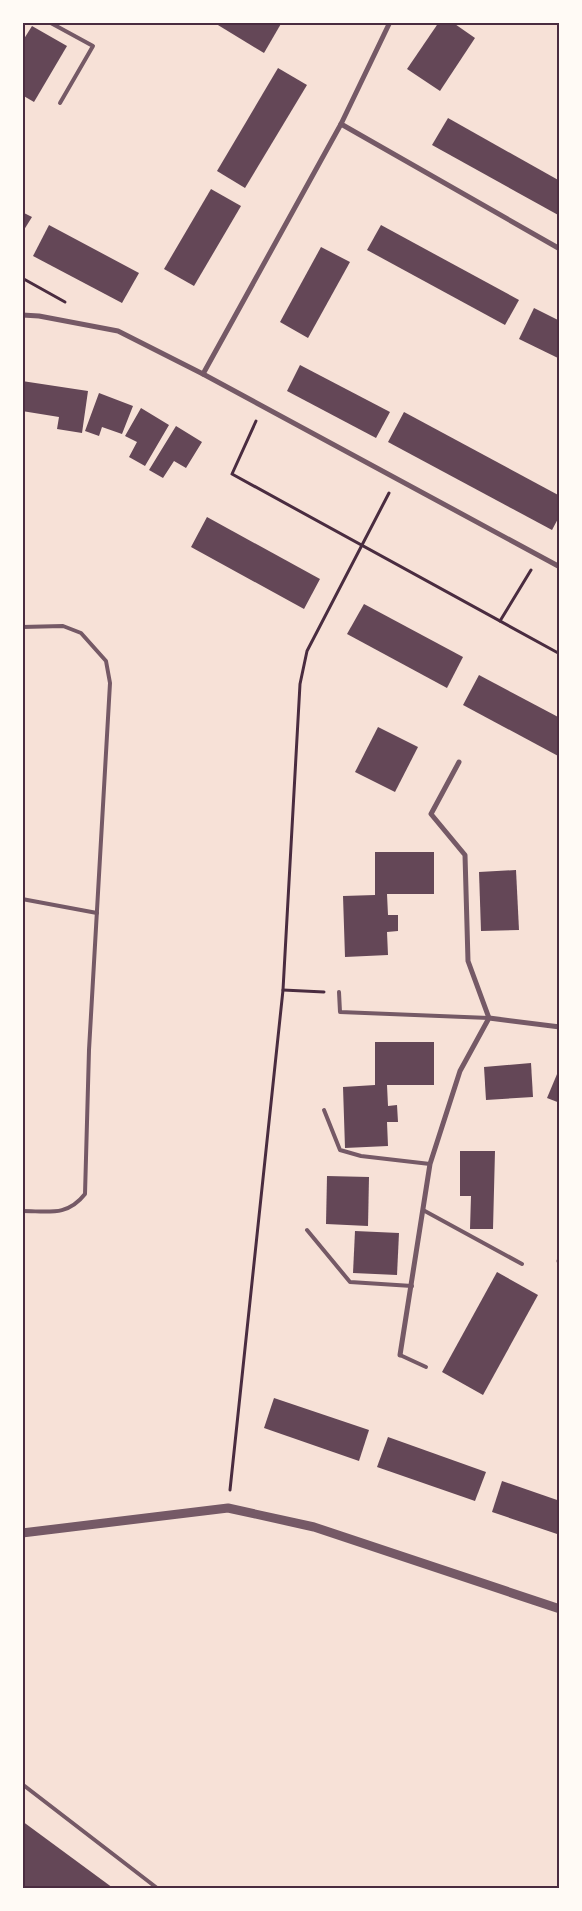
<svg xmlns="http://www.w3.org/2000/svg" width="582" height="1911" viewBox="0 0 582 1911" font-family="Barlow,sans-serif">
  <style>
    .building { fill: #644757 }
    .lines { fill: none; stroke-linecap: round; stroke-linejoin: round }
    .path { stroke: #4a2c40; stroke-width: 3 }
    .service { stroke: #755966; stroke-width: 4 }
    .minor { stroke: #755966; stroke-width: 5 }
    .tertiary { stroke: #755966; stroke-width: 9 }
    .neatline { fill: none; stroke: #4a2c40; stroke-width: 2 }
  </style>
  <rect width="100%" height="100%" fill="#f7e1d7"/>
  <g class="building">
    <path d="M213,22h69l-18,31z"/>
    <path d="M439,22h13l23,16 -35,53 -33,-22z"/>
    <path d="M32,26l35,20 -33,56 -12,-7v-53z"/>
    <path d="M278,68l29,17 -62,103 -28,-17z"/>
    <path d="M448,118l112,63v35l-128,-71z"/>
    <path d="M211,189l30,17 -47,80 -30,-17z"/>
    <path d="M22,212l10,5 -10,16z"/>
    <path d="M49,225l90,48 -17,30 -89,-47z"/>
    <path d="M381,225l138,75 -14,25 -138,-75z"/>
    <path d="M321,247l29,15 -42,76 -28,-16z"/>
    <path d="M534,308l26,13v38l-41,-20z"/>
    <path d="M300,365l90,47 -14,26 -89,-47z"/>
    <path d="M22,381l66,10 -6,42 -25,-4 2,-12 -37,-6z"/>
    <path d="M99,393l34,13 -11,28 -20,-7 -3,9 -14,-5z"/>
    <path d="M141,408l28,17 -24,41 -16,-9 8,-15 -12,-6z"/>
    <path d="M404,412l156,84v19l-8,15 -164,-88z"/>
    <path d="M176,426l26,16 -16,26 -12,-7 -11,17 -14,-8z"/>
    <path d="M207,517l113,62 -16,30 -113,-62z"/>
    <path d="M364,604l99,53 -16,31 -100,-54z"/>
    <path d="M479,675l81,43v39l-97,-52z"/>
    <path d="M378,727l40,20 -23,45 -40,-20z"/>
    <path d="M375,852h59v42h-47l1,21h10v16l-11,1 1,23 -43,2 -2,-61 32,-1z"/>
    <path d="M516,870l3,60 -38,1 -2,-59z"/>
    <path d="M375,1042h59v43h-47l1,21 9,-1 1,17h-11l1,24 -43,2 -2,-61 32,-2z"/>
    <path d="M531,1063l2,34 -47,3 -2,-33z"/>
    <path d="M560,1067v36l-13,-5z"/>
    <path d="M460,1151h35l-2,78h-23l1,-33h-11z"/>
    <path d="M327,1176l42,1 -1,49 -42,-2z"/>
    <path d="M355,1231l44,2 -2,42 -44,-2z"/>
    <path d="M497,1272l41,23 -55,100 -41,-23z"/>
    <path d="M274,1398l95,32 -10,31 -95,-33z"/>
    <path d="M388,1437l98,35 -11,29 -98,-34z"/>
    <path d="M502,1481l58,20v34l-68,-23z"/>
    <path d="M22,1821l91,67h-91z"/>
  </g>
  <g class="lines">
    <g class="path">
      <path d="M22,278l43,24"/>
      <path d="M256,421l-24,53 328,180"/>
      <path d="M500,621l31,-51"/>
      <path d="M283,990l41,2"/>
      <path d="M230,1490l53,-500 17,-306 7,-33 82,-158"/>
    </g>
    <g class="service">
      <path d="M49,22l44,24 -33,57"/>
      <path d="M22,627l41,-1 18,7 25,28 4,22 -21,367 -4,144c-18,23 -37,17 -63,17"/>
      <path d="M22,899l75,14"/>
      <path d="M339,992l1,20 149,6"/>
      <path d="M324,1110l16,40 21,6 69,8"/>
      <path d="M423,1210l99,54"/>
      <path d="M307,1230l43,52 62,4"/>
      <path d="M400,1355l26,12"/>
      <path d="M22,1784l135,104"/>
    </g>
    <g class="minor">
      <path d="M341,124l219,125"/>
      <path d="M22,315l17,1 79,15 85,43 357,193"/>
      <path d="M203,374l138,-250 49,-102"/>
      <path d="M459,762l-28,52 34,41 3,106 21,57"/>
      <path d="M559,1261h1"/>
      <path d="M400,1355l30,-191 30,-93 29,-53 71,9"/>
    </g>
    <path class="tertiary" d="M22,1533l206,-25 86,19 246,82"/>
  </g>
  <rect width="582" height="1911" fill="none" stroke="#fffaf5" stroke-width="48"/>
  <rect x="24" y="24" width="534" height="1863" class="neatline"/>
</svg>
